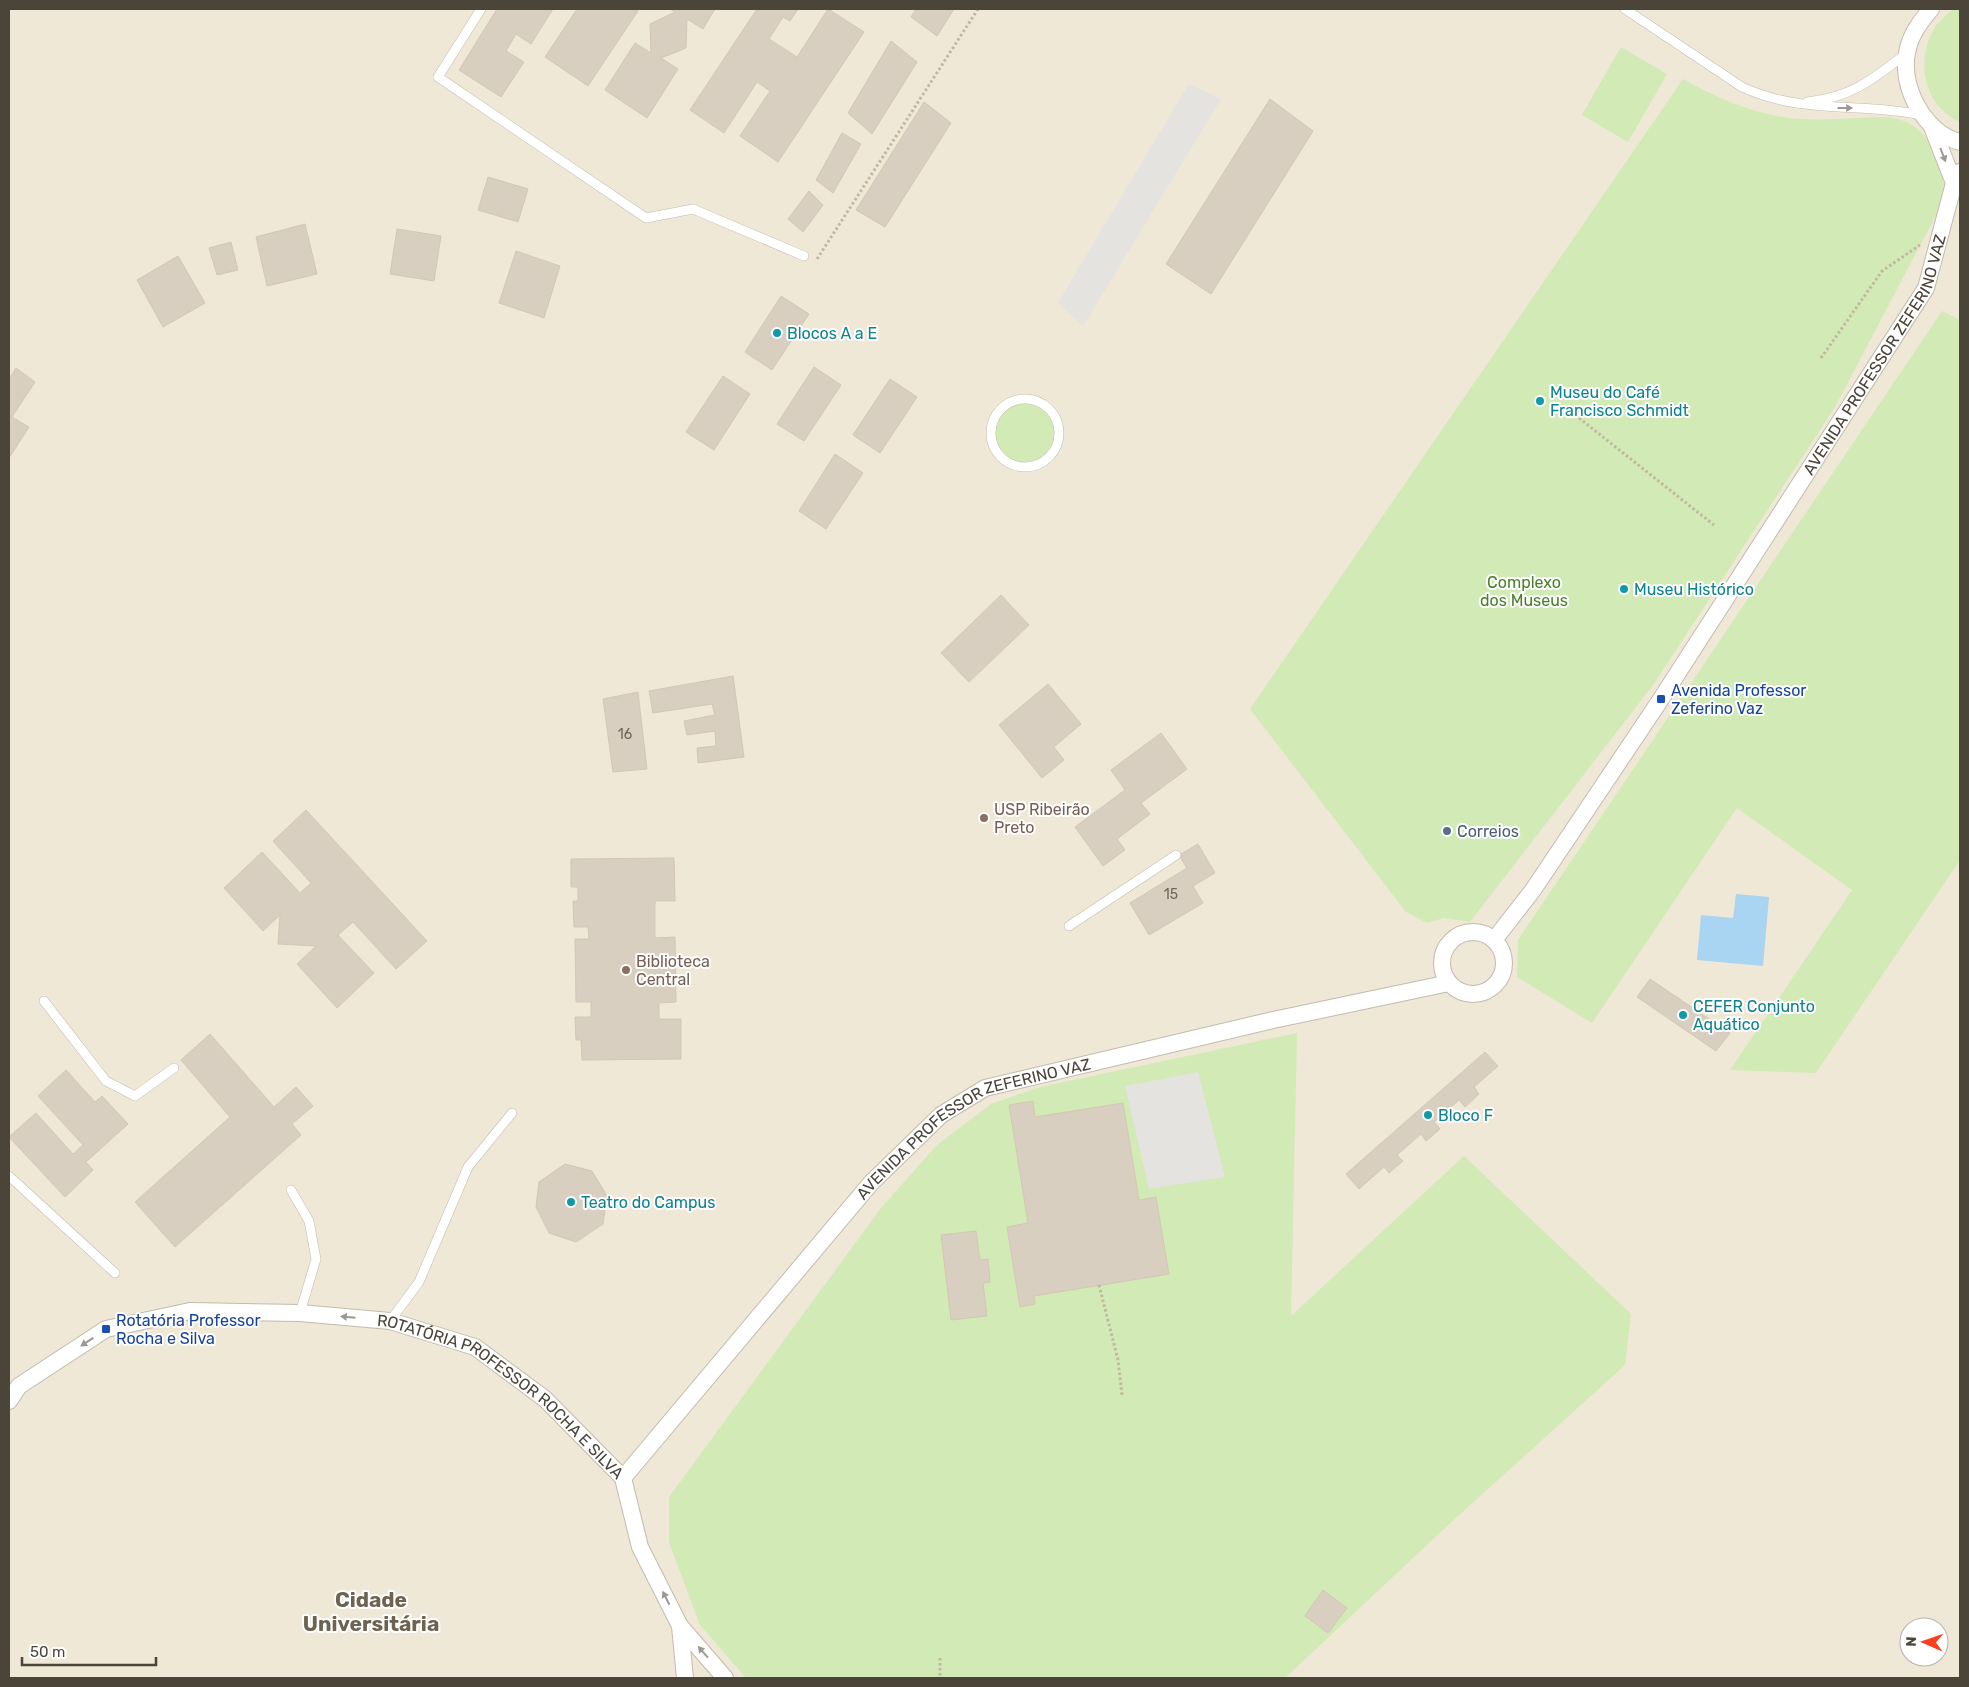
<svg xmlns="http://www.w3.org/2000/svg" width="1969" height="1687" viewBox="0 0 1969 1687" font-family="Rubik,sans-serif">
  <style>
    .education { fill: #efe8d6; fill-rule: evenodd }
    .green { fill: #d2eab5 }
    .parking { fill: #e5e3e0 }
    .water { fill: #a9d4f2 }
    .building { fill: #d8cfc1; stroke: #d3c7b4 }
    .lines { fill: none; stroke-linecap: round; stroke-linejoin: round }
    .service-casing { stroke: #c2bbae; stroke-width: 10 }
    .minor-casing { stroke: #c2bbae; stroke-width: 18 }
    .path { stroke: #c4b79f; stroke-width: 3; stroke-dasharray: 2.5 2.5; stroke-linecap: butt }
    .service { stroke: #fff; stroke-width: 9 }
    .minor { stroke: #fff; stroke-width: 16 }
    .oneway { fill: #9c9892 }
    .culture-dot { fill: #0f9aa8; stroke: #fff; stroke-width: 2 }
    .transit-dot { fill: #1a4fb4; stroke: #fff; stroke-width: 2 }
    .education-dot { fill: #8d6e63; stroke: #fff; stroke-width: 2 }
    .service-dot { fill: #5c6f8a; stroke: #fff; stroke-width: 2 }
    .labels { text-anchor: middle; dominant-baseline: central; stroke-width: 4; stroke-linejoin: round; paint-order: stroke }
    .number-label { font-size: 14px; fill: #6e675b }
    .culture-label { font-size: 16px; fill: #0d838f; stroke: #fff; text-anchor: start }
    .street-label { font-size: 16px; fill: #4b4439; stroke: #fff }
    .park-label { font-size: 16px; fill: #4a7f2a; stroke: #fff }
    .transit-label { font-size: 16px; fill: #164399; stroke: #fff; text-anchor: start }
    .education-label { font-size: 16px; fill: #785e54; stroke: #fff; text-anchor: start }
    .service-label { font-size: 16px; fill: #4e5e75; stroke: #fff; text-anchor: start }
    .district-label { font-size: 21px; font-weight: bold; fill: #6e6250; stroke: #fff }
  </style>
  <rect width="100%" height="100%" fill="#f6f3ec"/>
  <path class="education" d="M9,9h1951v1669h-1951zM1909,1627h30v30h-30z"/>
  <g class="green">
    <path d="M1953,9h7v113c-36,-16 -45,-60 -26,-93 4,-8 13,-14 19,-20z"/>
    <path d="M1621,47l46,27 -39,68 -46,-27z"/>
    <path d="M1683,79c32,18 64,32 100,38 25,4 51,2 76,1 11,0 23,-2 34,0 36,5 52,49 52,80l-110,209 -182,278 -183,237 -26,-4 -17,5 -21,-11 -156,-203z"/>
    <path d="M1942,311l18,9v540l-144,213 -86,-3 122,-180 -115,-82 -145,215 -75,-46 1,-37z"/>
    <circle cx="1024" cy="434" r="31"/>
    <path d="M1297,1033l-6,283 173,-160 167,158 -6,51 -179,162 -161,151h-539l-46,-53 -31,-83v-45l212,-289 56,-63 54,-41 49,-17z"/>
  </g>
  <g class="parking">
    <path d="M1189,84l32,15 -138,227 -25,-23z"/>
    <path d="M1198,1072l27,105 -76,12 -24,-103z"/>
  </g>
  <path class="water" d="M1736,894l33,3 -6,69 -66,-6 4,-45 32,3z"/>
  <g class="building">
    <path d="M497,9h56l-22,35 -15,-10 -10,17 18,11 -23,35 -42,-27z"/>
    <path d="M577,9h57l4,2 -50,75 -43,-29z"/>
    <path d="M670,9h45l-12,20 -16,-10 -1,29 -25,10 17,11 -31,49 -42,-28 30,-47 16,10 -1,-29 25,-12z"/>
    <path d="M757,9h41l-8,12 -7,-4 -14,22 28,18 31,-48 36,23 -86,130 -38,-26 30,-45 -13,-9 -33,51 -34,-23z"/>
    <path d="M916,9h38l-17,27 -26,-19z"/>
    <path d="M891,41l26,21 -45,72 -24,-21z"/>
    <path d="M1270,99l43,32 -102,163 -45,-30z"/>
    <path d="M924,102l27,21 -66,104 -29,-17z"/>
    <path d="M842,133l19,11 -28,49 -17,-13z"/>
    <path d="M488,177l40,12 -10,33 -40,-12z"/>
    <path d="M809,191l14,14 -20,27 -15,-13z"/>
    <path d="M305,224l12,50 -50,12 -11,-49z"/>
    <path d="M397,229l44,7 -7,45 -44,-7z"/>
    <path d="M231,242l7,28 -21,5 -8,-27z"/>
    <path d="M516,251l44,15 -16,52 -45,-15z"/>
    <path d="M178,256l27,47 -42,24 -26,-47z"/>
    <path d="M781,296l28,18 -37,56 -27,-18z"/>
    <path d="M814,367l27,18 -37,56 -27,-17z"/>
    <path d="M16,368l19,14 -23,35 17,10 -20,31v-79z"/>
    <path d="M723,376l27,18 -36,56 -28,-18z"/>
    <path d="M890,379l27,18 -37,56 -27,-18z"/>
    <path d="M835,454l28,19 -37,56 -27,-18z"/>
    <path d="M1001,595l28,30 -60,57 -28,-29z"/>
    <path d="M733,676l11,81 -46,6 -1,-15 19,-2 -1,-15 -28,4 -3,-14 31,-6 -3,-11 -59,9 -4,-22z"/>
    <path d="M1048,684l33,40 -27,23 10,13 -22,18 -43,-53z"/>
    <path d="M638,692l9,77 -34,3 -10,-73z"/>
    <path d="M1161,733l26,36 -46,34 9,11 -33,25 8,11 -22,16 -28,-39 50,-37 -14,-20z"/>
    <path d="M306,810l121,131 -31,28 -43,-47 -15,13 36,38 -37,35 -40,-44 19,-18 -38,-2 2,-29 -17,16 -39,-43 38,-36 38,41 11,-10 -38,-42z"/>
    <path d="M1198,844l17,29 -22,13 10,17 -54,32 -19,-32 57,-35 -8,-13z"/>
    <path d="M674,858l1,43h-20v37l20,-1 1,65 -17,1v16h22v40l-99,1 -1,-20h-5l-1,-23h16v-15h-15l-1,-63h14l-1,-12h-14l-1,-26h5v-14h-7v-28z"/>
    <path d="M1650,979l80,54 -14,18 -79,-54z"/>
    <path d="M210,1034l64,73 22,-20 17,19 -21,18 9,11 -126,112 -40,-45 95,-85 -49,-57z"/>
    <path d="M1485,1052l13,14 -24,21 5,7 -14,13 -6,-7 -25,22 6,7 -14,12 -5,-7 -24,21 6,6 -14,12 -5,-6 -25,22 -13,-15z"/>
    <path d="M66,1070l29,32 7,-6 26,28 -42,38 7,8 -28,27 -56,-60 27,-24 37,41 10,-9 -45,-49z"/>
    <path d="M1033,1101l2,16 88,-14 16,97 17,-3 13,77 -135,22 1,8 -15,3 -13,-80 21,-4 -19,-118z"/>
    <path d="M565,1164l27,7 15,25 -4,28 -27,18 -27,-9 -13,-26 3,-25z"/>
    <path d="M976,1231l4,29 8,-1 2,23 -7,1 4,33 -36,4 -10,-85z"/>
    <path d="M1323,1590l24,18 -19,25 -23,-17z"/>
  </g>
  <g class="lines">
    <g class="service-casing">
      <g id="service">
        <path d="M481,9l-43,68 208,141 47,-9 111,47"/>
        <path d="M1625,9l117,78c61,28 118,15 180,28"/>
        <path d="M1807,102c45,-5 65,-22 100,-49"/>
        <circle cx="1025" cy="433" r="34"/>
        <path d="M1069,926l107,-71"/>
        <path d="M44,1001l62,80 29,15 39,-28"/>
        <path d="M9,1176l106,97"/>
        <path d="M291,1190l18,31 7,38 -16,54"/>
        <path d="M390,1321l29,-39 49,-115 44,-54"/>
      </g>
    </g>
    <g class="minor-casing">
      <g id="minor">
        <path d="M1931,9c-11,13 -21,26 -24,44 -7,34 18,81 53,89"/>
        <path d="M1932,127l22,56"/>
        <circle cx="1473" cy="963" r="31"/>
        <path id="s1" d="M1494,940l39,-50 128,-191 265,-411 28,-105 6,-11"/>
        <path id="s2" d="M9,1401l10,-15 87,-57 84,-18 110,2 90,8 85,26 70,52 78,79 17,69 40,79 5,52"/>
        <path id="s3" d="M623,1478l248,-295 70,-68 44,-27 288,-68 176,-37"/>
        <path d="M680,1626l45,52"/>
      </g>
    </g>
    <g class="path">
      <path d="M817,259l161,-250"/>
      <path d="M1821,358l61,-87 38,-26"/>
      <path d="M1579,418l135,107"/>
      <path d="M1099,1285l19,75 4,35"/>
      <path d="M940,1658v20"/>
    </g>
    <use href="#service" class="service"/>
    <use href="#minor" class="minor"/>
  </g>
  <defs><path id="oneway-solid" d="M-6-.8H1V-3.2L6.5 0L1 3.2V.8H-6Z" transform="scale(1.25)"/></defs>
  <g class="oneway">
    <use href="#oneway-solid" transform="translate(1845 108)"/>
    <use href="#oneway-solid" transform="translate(1943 155) rotate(69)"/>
    <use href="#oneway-solid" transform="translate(348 1317) rotate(-175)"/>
    <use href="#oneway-solid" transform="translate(87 1342) rotate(147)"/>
    <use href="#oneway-solid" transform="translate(666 1598) rotate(-117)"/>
    <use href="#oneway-solid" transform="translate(703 1652) rotate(-131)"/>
  </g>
  <g class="culture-dot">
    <circle cx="777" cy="333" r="5"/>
    <circle cx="1540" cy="401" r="5"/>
    <circle cx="1624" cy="589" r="5"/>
    <circle cx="1683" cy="1015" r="5"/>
    <circle cx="1428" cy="1115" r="5"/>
    <circle cx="571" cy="1202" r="5"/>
  </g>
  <g class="transit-dot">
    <rect x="1656" y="694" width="10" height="10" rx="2.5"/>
    <rect x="101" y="1324" width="10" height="10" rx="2.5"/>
  </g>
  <g class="education-dot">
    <circle cx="984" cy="818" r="5"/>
    <circle cx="626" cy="970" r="5"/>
  </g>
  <circle class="service-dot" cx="1447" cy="831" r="5"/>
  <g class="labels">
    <g class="number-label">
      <text x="625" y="734">16</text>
      <text x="1171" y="894">15</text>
    </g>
    <g class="culture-label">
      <text x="787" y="333">Blocos A a E</text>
      <text x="1550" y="392">Museu do Café<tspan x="1550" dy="18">Francisco Schmidt</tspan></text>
      <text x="1634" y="589">Museu Histórico</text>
      <text x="1693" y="1006">CEFER Conjunto<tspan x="1693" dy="18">Aquático</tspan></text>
      <text x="1438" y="1115">Bloco F</text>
      <text x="581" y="1202">Teatro do Campus</text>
    </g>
    <g class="street-label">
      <text stroke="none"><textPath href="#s1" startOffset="700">AVENIDA PROFESSOR ZEFERINO VAZ</textPath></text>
      <text stroke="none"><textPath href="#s3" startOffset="505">AVENIDA PROFESSOR ZEFERINO VAZ</textPath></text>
      <text stroke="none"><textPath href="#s2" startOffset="544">ROTATÓRIA PROFESSOR ROCHA E SILVA</textPath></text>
    </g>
    <g class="park-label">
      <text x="1524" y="582">Complexo<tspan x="1524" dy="18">dos Museus</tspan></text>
    </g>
    <g class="transit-label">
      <text x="1671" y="690">Avenida Professor<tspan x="1671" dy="18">Zeferino Vaz</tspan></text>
      <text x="116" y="1320">Rotatória Professor<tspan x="116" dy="18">Rocha e Silva</tspan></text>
    </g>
    <g class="education-label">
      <text x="994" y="809">USP Ribeirão<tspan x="994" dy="18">Preto</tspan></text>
      <text x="636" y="961">Biblioteca<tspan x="636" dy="18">Central</tspan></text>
    </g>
    <g class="service-label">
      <text x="1457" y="831">Correios</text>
    </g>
    <g class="district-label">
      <text x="371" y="1599">Cidade<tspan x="371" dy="24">Universitária</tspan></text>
    </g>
  </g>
  <rect width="1969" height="1687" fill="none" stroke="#4b4439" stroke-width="20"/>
  <g transform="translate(1924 1642) rotate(272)"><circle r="24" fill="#ffffff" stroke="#b7b4b0"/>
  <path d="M0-4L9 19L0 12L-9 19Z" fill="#fc3f1d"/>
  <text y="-8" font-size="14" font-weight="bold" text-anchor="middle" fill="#4b4439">N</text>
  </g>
  <path d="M22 1657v8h134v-8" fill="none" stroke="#4b4439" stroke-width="2.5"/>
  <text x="30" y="1657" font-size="15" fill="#4b4439" stroke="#ffffff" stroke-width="4" paint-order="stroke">50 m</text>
</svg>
